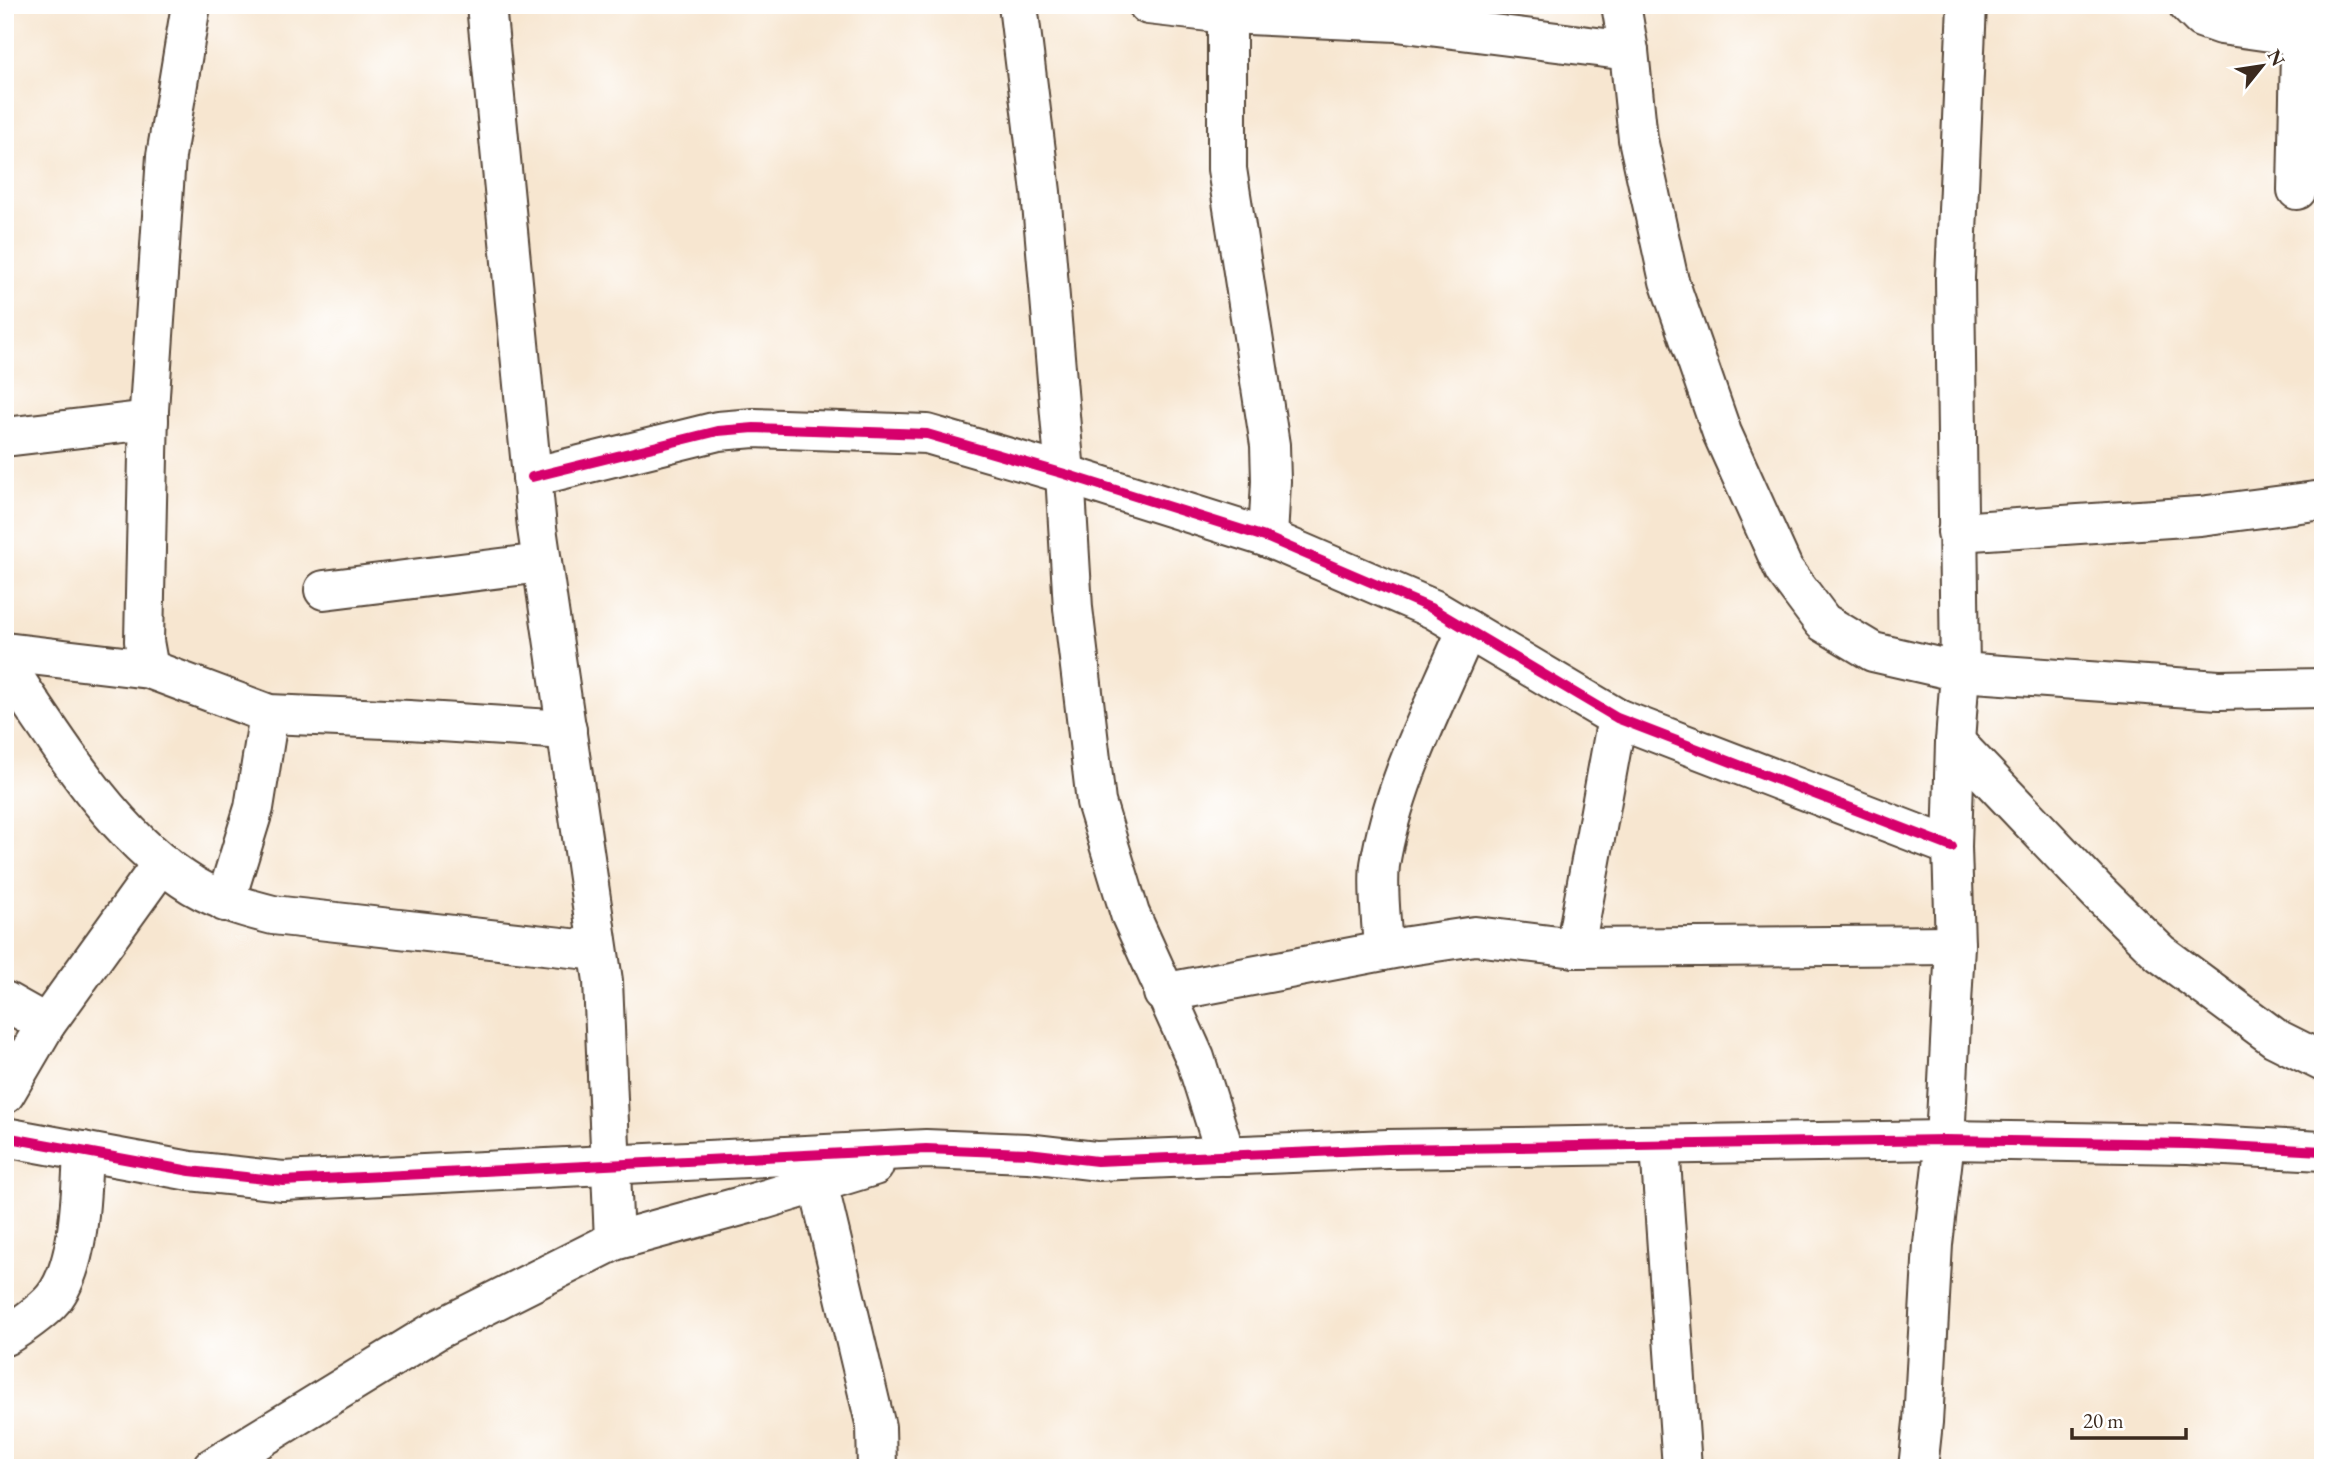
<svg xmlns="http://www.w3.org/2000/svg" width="2328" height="1473" viewBox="0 0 2328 1473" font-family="'EB Garamond',serif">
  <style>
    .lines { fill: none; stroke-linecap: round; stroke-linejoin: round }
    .street-casing { stroke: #574639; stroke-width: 42 }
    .street { stroke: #fff; stroke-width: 38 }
    .cycleway-casing { stroke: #fff; stroke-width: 15 }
    .cycleway { stroke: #d6006c; stroke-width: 10 }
  </style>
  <rect width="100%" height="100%" fill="#fff"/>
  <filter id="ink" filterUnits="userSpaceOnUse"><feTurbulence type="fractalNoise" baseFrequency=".0143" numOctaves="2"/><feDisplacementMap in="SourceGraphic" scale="14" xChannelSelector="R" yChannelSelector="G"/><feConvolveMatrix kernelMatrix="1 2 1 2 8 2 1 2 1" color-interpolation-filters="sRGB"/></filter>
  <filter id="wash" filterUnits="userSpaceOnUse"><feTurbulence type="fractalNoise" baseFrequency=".00686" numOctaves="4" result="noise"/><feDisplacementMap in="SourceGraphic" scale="28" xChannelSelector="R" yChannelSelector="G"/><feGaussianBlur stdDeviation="1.57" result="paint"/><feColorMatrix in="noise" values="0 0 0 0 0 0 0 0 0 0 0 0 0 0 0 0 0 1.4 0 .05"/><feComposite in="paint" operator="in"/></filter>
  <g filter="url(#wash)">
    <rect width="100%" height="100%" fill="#f7e6d0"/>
  </g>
  <g filter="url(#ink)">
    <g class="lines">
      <g class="street-casing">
        <g id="street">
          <path d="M486,5l51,523 66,453 11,260"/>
          <path d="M1018,5l23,187 24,282 8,134 23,194 34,112 65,144 31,98"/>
          <path d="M1148,5l79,9 170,8 232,29"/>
          <path d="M1621,5l8,46 9,88 31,142 53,152 62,137 39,52 50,30 87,20 259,18 104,-2"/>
          <path d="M2188,5l13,13 20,7 79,11"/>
          <path d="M1227,14v155l43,276 1,36 -3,57"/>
          <path d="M2297,190l4,-185"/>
          <path d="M5,437l144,-17"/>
          <path d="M532,477l186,-46 36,-3 173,6 138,40 203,64 165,71 184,109 335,129"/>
          <path d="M1957,532l243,-16 123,-16"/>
          <path d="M324,590l218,-27"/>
          <path d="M5,652l144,17 120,45 140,6 158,10"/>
          <path d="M5,664c50,74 104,165 178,215 27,19 58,28 90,36l325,36"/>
          <path d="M149,669l-5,-28 5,-231 17,-254 25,-151"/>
          <path d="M1955,742l143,150 62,61 115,85 48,24"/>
          <path d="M225,902l29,-94 15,-94"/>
          <path d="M1575,948l42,-230"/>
          <path d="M1383,951c-1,-27 -6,-60 -3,-86 13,-83 55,-160 87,-236"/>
          <path d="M1163,993l246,-47 66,-10 100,12 380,-3"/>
          <path d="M5,1001l41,23"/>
          <path d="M5,1094l41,-70 116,-161"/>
          <path d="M5,1137l185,34 93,10 643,-32 102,4 69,8 291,-12 557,-9 243,4 135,7"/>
          <path d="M1660,1146l22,322"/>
          <path d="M811,1160l7,23 58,244 1,41"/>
          <path d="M5,1336c14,-8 38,-25 48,-37 27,-33 28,-106 30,-148"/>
          <path d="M212,1468l225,-138 177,-89 149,-41 111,-34"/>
          <path d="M1918,1468l5,-46 10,-178 12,-104 10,-195 -3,-98 3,-105 5,-70 -5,-394 12,-273"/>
        </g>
      </g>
      <use href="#street" class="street"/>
      <g class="cycleway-casing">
        <g id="cycleway">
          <path d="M532,477l186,-46 36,-3 173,6 138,40 203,64 165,71 184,109 335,129"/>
          <path d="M5,1137l185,34 93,10 643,-32 102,4 69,8 291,-12 557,-9 243,4 135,7"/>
        </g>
      </g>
      <use href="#cycleway" class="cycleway"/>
    </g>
  </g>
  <rect width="2328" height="1473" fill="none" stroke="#fff" stroke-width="28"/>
  <g transform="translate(2262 66) rotate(60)" stroke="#ffffff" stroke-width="5" paint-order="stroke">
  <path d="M0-5L12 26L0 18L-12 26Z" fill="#3b2a1e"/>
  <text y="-10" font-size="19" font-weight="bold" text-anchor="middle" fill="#3b2a1e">N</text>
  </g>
  <path d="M2072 1428v10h114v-10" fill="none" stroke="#3b2a1e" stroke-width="3.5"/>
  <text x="2083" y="1428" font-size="21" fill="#3b2a1e" stroke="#ffffff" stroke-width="5" paint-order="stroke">20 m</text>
</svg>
